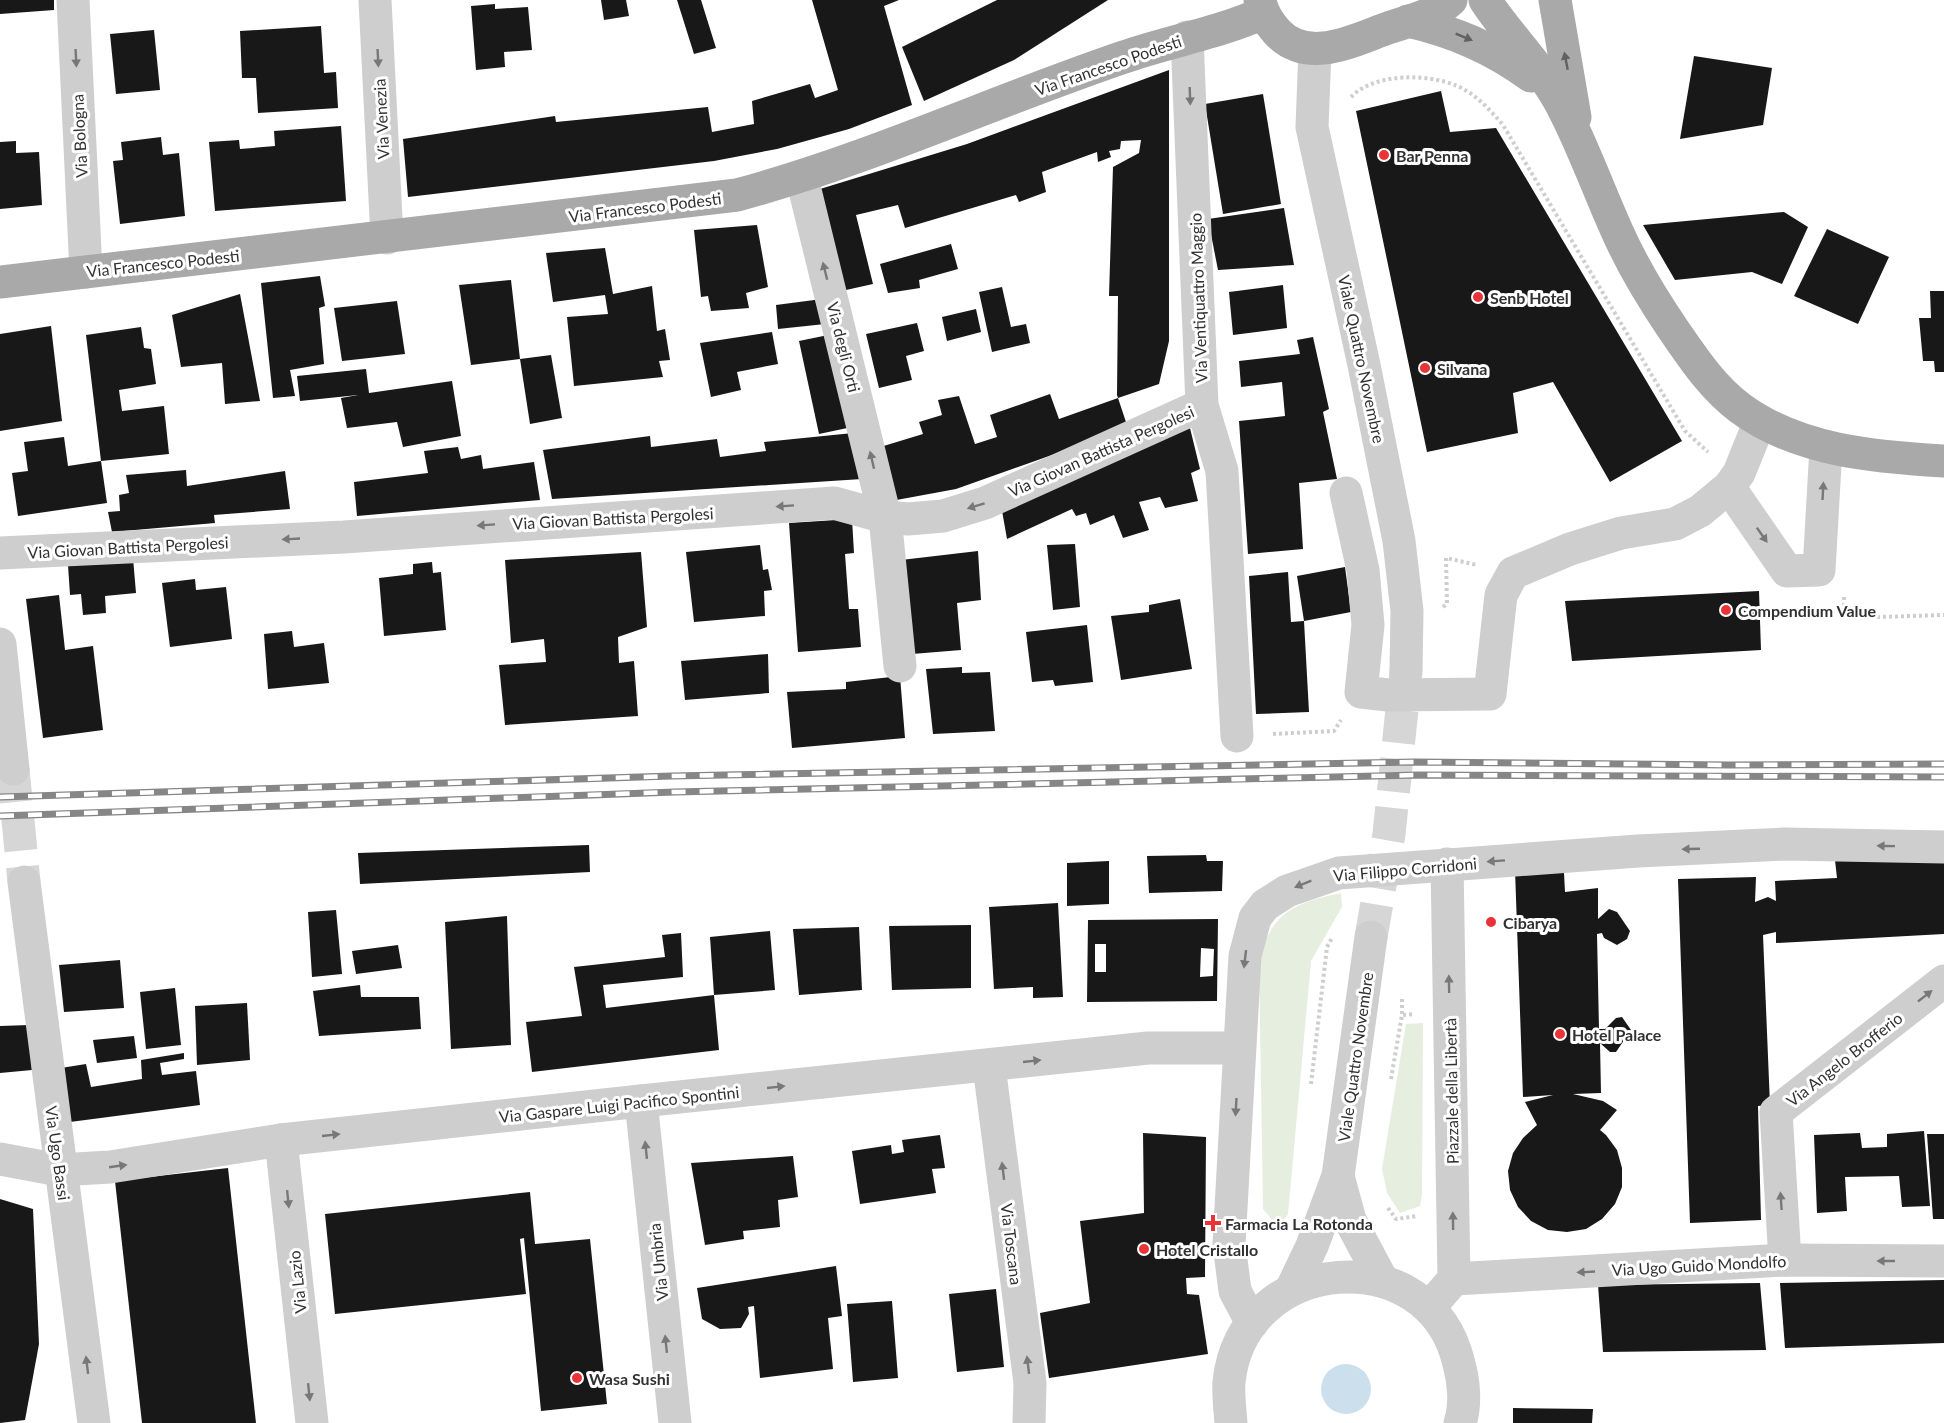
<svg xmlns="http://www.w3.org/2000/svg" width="1944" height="1423" viewBox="0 0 1944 1423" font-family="Lato,sans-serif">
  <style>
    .green { fill: #e6eee0 }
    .water { fill: #ccdfed }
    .building { fill: #181818; fill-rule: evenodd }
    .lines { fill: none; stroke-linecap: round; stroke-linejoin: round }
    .minor-tunnel { stroke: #d6d6d6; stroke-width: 33; stroke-dasharray: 33 16; stroke-linecap: butt }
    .path { stroke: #cecece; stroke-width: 4; stroke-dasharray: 3 3; stroke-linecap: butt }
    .minor { stroke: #cecece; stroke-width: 33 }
    .major { stroke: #a9a9a9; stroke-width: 33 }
    .rail-casing { stroke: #868686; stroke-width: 7 }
    .rail { stroke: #fff; stroke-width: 4.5; stroke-dasharray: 14; stroke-linecap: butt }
    .oneway { fill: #616161 }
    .oneway2 { fill: #787878 }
    .poi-dot { fill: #e83437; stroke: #fff; stroke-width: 2 }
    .labels { text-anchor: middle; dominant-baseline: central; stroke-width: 6; stroke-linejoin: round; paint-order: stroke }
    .street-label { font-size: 16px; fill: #313131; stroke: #fff }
    .poi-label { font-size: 16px; font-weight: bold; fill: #313131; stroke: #fff; text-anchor: start }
  </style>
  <rect width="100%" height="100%" fill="#fff"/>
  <g class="green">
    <path d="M1341,893l1,14 -31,54 -23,253 -4,6 -11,1 -10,-12 -4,-250c14,-49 37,-56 82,-66z"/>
    <path d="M1423,1023l-1,172 -2,11 -20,7 -13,-20 -5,-24 24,-145z"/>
  </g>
  <circle class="water" cx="1346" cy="1389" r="25"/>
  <g class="building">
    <path d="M0,0h54v10l-54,4z"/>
    <path d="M601,0h25l3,16 -25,4z"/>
    <path d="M677,0h24l15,48 -22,6z"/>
    <path d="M812,0h87l-15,6 28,99 -63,24 -72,20 -63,12 -306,36 -5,-58 152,-23 1,6 152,-15 4,25 42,-8 -2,-23 58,-17 5,14 23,-8z"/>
    <path d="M997,0h111l-94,60 -90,41 -22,-54z"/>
    <path d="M495,4v5l33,-2 4,43 -28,2 1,15 -29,3 -5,-64z"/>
    <path d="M321,26l3,47 12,-1 2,36 -80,5 -2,-35h-14l-2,-47z"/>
    <path d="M154,30l6,60 -44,4 -6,-60z"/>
    <path d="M1694,56l78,12 -9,57 -83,14z"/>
    <path d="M1169,70v271l-10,43 -41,14 -1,-3 1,-99h-9l4,-129 26,-14 2,-13 -20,1 -1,8 -11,2 2,6 -13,5 -1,-10 -55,20 4,20 -27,10 -3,-7 -111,33 -7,-23 -42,10 17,69 -36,8 -17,-103 147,-45z"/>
    <path d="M1441,91l9,41 46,-4 186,313 -72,41 -57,-100 -40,11 5,40 -91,19 -71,-341z"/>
    <path d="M1263,94l18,110 -58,10 -18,-110z"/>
    <path d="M341,126l5,75 -131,10 -6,-69 30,-2 1,9 35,-3 -1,-15z"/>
    <path d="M161,137l2,18 16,-2 6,63 -65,8 -7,-63 10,-1 -2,-18z"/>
    <path d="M16,141v12l23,-1 3,53 -42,4v-67z"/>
    <path d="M1284,208l10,57 -76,5 -10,-51z"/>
    <path d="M1784,212l24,15 -26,57 -30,-12 -77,8 -32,-55z"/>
    <path d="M757,225l11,62 -22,6 3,15 -38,3 -3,-15 -7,1 -7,-67z"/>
    <path d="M1827,229l62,28 -31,67 -64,-28z"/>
    <path d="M951,244l7,25 -39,11 1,8 -32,5 -8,-29z"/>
    <path d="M605,248l8,46 39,-8 5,45 8,-2 5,31 -11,1 4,16 -89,9 -7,-69 41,-3 -3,-19 -52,7 -7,-49z"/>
    <path d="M320,276l5,30 -6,2 5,56 -34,6 5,26 -22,2 -12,-115z"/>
    <path d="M511,280l9,79 31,-4 11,63 -32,6 -10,-65 -49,6 -12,-80z"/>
    <path d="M1283,285l4,43 -54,7 -4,-43z"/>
    <path d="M1002,287l9,40 15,-3 4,19 -38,9 -13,-60z"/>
    <path d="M1930,291h14v81h-9l-1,-11h-11l-4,-43h12z"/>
    <path d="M240,294l20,107 -35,3 -3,-41 -41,4 -9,-52z"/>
    <path d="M822,299l3,25 -47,5 -2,-24z"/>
    <path d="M397,301l8,53 -63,7 -8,-53z"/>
    <path d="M976,309l5,23 -34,9 -5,-24z"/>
    <path d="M917,323l7,28 -18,5 6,24 -33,8 -13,-54z"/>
    <path d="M51,326l11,95 -62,10v-97z"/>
    <path d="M141,327l3,21 7,1 5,35 -37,6 3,21 42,-5 5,48 -68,7 6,42 -89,13 -6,-43 16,-2 -4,-29 40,-5 4,29 33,-5 -15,-126z"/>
    <path d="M772,332l6,32 -41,8 4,18 -30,7 -11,-54z"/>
    <path d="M833,334l19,93 -33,7 -20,-93z"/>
    <path d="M1313,337l16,72 -6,3 14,67 -38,4 4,66 -55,5 -9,-133 46,-5 -3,-34 -41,5 -2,-26 61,-7 -3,-14z"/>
    <path d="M366,369l3,24 83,-12 9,55 -58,11 -6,-25 -50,6 -6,-30 17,-3 -58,6 -3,-25z"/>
    <path d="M1050,394l9,25 59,-21 10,30 -172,61 -65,12 -14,-53 46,-14 -4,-12 23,-7 -4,-15 21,-4 16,48 22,-7 -7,-22z"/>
    <path d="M1190,428l10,41 -9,4 7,28 -33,7 -5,-11 -21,5 10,28 -26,8 -9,-23 -24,10 -4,-12 -10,3 -4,-7 -65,30 -6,-34z"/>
    <path d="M853,433l9,46 -310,20 -9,-49 107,-14 1,11 66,-8 3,18 46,-6 -2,-9z"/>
    <path d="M458,447l3,12 20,-4 2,14 51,-7 6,38 -183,16 -3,-34 74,-9 -4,-22z"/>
    <path d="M186,470l1,16 98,-15 5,38 -76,6 1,8 -103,9 -4,-20 12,-1 -1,-16 10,-2 -3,-18z"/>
    <path d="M852,519l2,34 -9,1 4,55h9l3,38 -63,5 -9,-129z"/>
    <path d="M1075,544l5,63 -27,3 -6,-65z"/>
    <path d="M760,545l3,25 5,-1 4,21 -8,1 1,25 -71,6 -8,-70z"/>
    <path d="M978,551l3,49 -24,3 4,47 -49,4 -11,-94z"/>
    <path d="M641,552l6,75 -29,10 1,26 15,-2 4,55 -133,9 -6,-60 47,-3 -2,-23 -33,4 -6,-83z"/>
    <path d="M133,558l3,35 -31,3 1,17 -23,2 -2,-21 -11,1 -2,-30z"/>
    <path d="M432,562l1,11 8,-1 5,58 -62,6 -5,-58 34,-4v-10z"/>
    <path d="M1345,567l6,45 -47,9 5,91 -53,2 -7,-138 39,-4 3,50 13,-1 -7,-45z"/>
    <path d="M195,579l1,11 30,-3 6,52 -62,8 -8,-64z"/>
    <path d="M1759,591l2,59 -189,11 -7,-60z"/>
    <path d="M59,595l6,55 28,-4 10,84 -60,8 -17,-139z"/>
    <path d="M1180,599l12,70 -71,11 -10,-64 38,-4v-7z"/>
    <path d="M1087,625l6,57 -38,4 -2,-6 -21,2 -6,-50z"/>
    <path d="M292,631l2,16 30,-4 5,40 -61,6 -4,-55z"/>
    <path d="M768,654l1,39 -84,7 -4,-39z"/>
    <path d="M962,667v6l28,-1 5,59 -62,3 -7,-65z"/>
    <path d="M900,676l5,62 -113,10 -5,-56 59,-3v-7z"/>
    <path d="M589,845l1,27 -230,12 -2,-31z"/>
    <path d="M1834,851l110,5v78l-168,9v-11l-13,3 7,170 -12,1 3,114 -71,3 -12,-344 78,-2 -1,25 13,-5 8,4 -1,-20 62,-3z"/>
    <path d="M1206,855l1,6h16l-1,30 -73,2 -2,-37z"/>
    <path d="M1109,861v43l-42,2v-43z"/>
    <path d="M1515,870l49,3 1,19 33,-4v31l11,-10 8,3 13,19 -3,8 -10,6 -13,-7 -2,-5 -5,1 2,95h6l11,-11 6,-1 9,13 -15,22h-6l-10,-9 1,50 -28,1 30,7 14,9 -17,20 6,5 11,15 5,18v19l-7,17 -13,15 -16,10 -19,3 -19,-2 -17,-9 -13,-14 -8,-17 -2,-19 5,-18 10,-15 14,-13 -12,-23 28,-7 -30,2z"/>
    <path d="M1058,903l5,94 -30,1v-11l-39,2 -5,-82z"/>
    <path d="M336,910l6,64 -30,3 -4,-65z"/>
    <path d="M507,916l4,129 -60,4 -6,-127z"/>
    <path d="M1218,919l-1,82 -130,1 1,-82zM1095,944h11v28h-11zM1201,948l13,1 -1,27 -13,1z"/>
    <path d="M971,925v63l-79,2 -3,-64z"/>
    <path d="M859,927l3,63 -63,5 -6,-66z"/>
    <path d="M770,931l5,59 -61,5 -4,-58z"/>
    <path d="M681,933l2,44 -80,8 3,23 108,-13 5,55 -187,22 -6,-50 56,-6 -8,-49 91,-10 -3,-22z"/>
    <path d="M398,945l4,23 -46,6 -4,-23z"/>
    <path d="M120,960l4,48 -60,4 -5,-47z"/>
    <path d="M360,985l1,12h58l2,32 -102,7 -6,-45z"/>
    <path d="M175,988l6,57 -35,4 -6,-57z"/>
    <path d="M247,1003l3,57 -53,5 -2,-59z"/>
    <path d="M29,1025l3,45 -32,3v-47z"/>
    <path d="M134,1036l3,22 -40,5 -4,-23z"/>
    <path d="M184,1053v6l-24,4 2,12 34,-4 4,34 -130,17 -9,-54 25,-4 5,23 51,-8 -1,-19z"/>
    <path d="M1924,1131l6,75 -28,1 -3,-31 -54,1 2,34 -30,2 -3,-78 46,-2 2,15 25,-1v-13z"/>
    <path d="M1143,1133l63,4 -1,140 -19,1 1,16 12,1 9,59 -159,24 -9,-65 50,-10 -10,-82 64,-8z"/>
    <path d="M1927,1134h17v85h-11z"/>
    <path d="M940,1135l5,33 -13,1 4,24 -76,11 -8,-53 39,-6 1,9 12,-2 -2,-12z"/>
    <path d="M793,1156l5,41 -20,3 2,27 -37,4 1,8 -39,6 -14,-82z"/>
    <path d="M228,1168l28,255h-114l-27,-242z"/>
    <path d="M530,1192l5,52 55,-5 17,165 -66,7 -17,-173 -4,1 6,55 -191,20 -10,-100z"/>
    <path d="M0,1199l33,10 6,135 -14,76 -25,3z"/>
    <path d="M836,1266l6,50 -14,2 5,51 -73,9 -6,-72 -6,1 1,7 -8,14 -21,1 -18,-10 -5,-31z"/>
    <path d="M1944,1280v63l-159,5 -5,-65z"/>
    <path d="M1760,1283l6,67 -163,2 -5,-67z"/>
    <path d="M996,1289l8,78 -47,5 -8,-78z"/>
    <path d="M892,1301l6,77 -45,4 -6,-78z"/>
    <path d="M1513,1408l80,1 -1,14h-79z"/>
  </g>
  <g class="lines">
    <g class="minor-tunnel">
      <path d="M13,769l11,113"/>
      <path d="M1371,937l18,-103 17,-163"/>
    </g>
    <g class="path">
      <path d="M1351,97c23,-24 77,-24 106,-11 19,8 33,24 46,39l182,306 23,21"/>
      <path d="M1844,597v21l100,-3"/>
      <path d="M1443,607l4,-3 -1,-46 31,7"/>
      <path d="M1273,734l61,-3 7,-11"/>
      <path d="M1402,999v16"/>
      <path d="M1391,1079l11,-64 12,-1"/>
      <path d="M1311,1084l16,-137 5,-9"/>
      <path d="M1388,1208l8,11 21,-3"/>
    </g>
    <g class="minor">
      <path d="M73,0l13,272"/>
      <path d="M375,0l12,238"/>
      <path d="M1187,37l15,368 20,66 15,265"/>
      <path d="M1315,49l-3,78 52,238 35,176 8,70 -1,60"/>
      <path d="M802,178l83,339 15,149"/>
      <path d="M1729,487l58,84 32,-1 7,-123"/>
      <path d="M1346,493l17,77 5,55 -7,67 27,3 102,-1 11,-99 12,-22 57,-24 51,-16 54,-9 25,-13 29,-24 10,-14 21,-52"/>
      <path d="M0,553l344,-16 490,-34 51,14 23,2 35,-3 42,-13 217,-98"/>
      <path d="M0,644l13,125"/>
      <path d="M24,882l70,541"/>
      <path d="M989,1066l41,317 -1,40"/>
      <path d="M641,1101l34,322"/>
      <path d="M281,1140l31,283"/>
      <path d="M0,1159l59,11 51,-3 171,-27 360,-39 507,-53h91"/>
      <path d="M1338,1176l12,44 32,60"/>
      <path d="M1785,1260l-9,-148 168,-131"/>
      <path d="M1454,1279l331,-19 159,1"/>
      <path d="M1291,1290l21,-44 26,-70 33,-239"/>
      <path d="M1429,1308l25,-29 -7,-415"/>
      <path d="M1252,1323l-17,-32 -6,-47 16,-288 10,-38 10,-13 22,-14 52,-18 299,-22 147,-7 159,3"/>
      <path d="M1231,1423c-1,-13 -3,-28 -2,-41 13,-128 201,-145 230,-18 5,18 7,41 1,59"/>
    </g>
    <g class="major">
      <path d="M1260,0c2,13 8,22 17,32 31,33 77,8 111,-4 21,-7 47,-13 63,-28"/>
      <path d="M1485,0c24,37 57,67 77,106 21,40 36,83 55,125 15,34 35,67 56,98 20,29 39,58 67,79 58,43 135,49 204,53"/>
      <path d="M1555,0l20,117"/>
      <path d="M1408,21c47,11 84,27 123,55"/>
      <path d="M0,282l737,-87c133,-36 257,-94 387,-138 46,-16 95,-24 139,-44"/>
    </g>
    <g class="rail-casing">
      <g id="rail">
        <path d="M0,797l672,-21 742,-14 316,3 214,-1"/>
        <path d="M0,816l675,-24 743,-17 526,2"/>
      </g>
    </g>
    <use href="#rail" class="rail"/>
  </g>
  <defs><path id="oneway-solid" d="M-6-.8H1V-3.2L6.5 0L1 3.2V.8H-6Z" transform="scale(1.5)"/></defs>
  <g class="oneway">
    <use href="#oneway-solid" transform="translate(1464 37) rotate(22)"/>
    <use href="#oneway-solid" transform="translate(1566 61) rotate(-101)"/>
  </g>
  <g class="oneway2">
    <use href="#oneway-solid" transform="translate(76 58) rotate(87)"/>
    <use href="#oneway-solid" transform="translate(378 58) rotate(87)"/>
    <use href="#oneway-solid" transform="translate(1190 96) rotate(88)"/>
    <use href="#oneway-solid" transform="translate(825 271) rotate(-104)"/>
    <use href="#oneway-solid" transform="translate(872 460) rotate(-103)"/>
    <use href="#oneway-solid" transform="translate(1823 491) rotate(-87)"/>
    <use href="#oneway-solid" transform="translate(785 506) rotate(176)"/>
    <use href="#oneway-solid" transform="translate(976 506) rotate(163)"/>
    <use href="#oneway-solid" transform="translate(486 525) rotate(176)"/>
    <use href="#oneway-solid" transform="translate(1762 535) rotate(55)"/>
    <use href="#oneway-solid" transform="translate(291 539) rotate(177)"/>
    <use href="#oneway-solid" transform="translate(1886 846) rotate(-179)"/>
    <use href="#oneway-solid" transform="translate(1691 849) rotate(178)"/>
    <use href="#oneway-solid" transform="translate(1496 861) rotate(176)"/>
    <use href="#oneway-solid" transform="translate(1303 884) rotate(158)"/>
    <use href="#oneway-solid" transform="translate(1245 959) rotate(97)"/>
    <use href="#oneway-solid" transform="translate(1449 984) rotate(-91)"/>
    <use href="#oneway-solid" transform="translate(1925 996) rotate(-38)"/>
    <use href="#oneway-solid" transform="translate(1032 1061) rotate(-6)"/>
    <use href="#oneway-solid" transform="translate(776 1087) rotate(-6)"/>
    <use href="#oneway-solid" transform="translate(1236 1107) rotate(93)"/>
    <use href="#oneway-solid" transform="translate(331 1135) rotate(-6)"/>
    <use href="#oneway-solid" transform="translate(646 1150) rotate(-96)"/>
    <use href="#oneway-solid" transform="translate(118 1166) rotate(-8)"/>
    <use href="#oneway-solid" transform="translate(1003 1171) rotate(-97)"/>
    <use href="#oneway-solid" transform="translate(288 1199) rotate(84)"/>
    <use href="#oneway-solid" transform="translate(1781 1201) rotate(-94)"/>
    <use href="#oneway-solid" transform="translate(1453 1221) rotate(-91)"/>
    <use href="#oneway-solid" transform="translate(1886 1261) rotate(-180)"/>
    <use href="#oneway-solid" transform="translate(1586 1272) rotate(177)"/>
    <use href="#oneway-solid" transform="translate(666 1344) rotate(-96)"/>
    <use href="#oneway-solid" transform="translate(87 1365) rotate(-97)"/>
    <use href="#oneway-solid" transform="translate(1028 1365) rotate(-97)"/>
    <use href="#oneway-solid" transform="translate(309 1392) rotate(84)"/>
  </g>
  <g class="poi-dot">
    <circle cx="1384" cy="155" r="6"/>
    <circle cx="1478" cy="297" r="6"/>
    <circle cx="1425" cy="368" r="6"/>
    <circle cx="1726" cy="610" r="6"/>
    <circle cx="1491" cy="922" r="6"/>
    <circle cx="1560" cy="1034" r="6"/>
    <path d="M1210 1214h6v6h6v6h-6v6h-6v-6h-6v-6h6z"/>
    <circle cx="1144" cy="1249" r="6"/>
    <circle cx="577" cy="1378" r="6"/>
  </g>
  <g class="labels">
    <g class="street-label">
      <text transform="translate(1108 65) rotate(-19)">Via Francesco Podesti</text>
      <text transform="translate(381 119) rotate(-93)">Via Venezia</text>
      <text transform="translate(79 136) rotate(-93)">Via Bologna</text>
      <text transform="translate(645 207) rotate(-7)">Via Francesco Podesti</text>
      <text transform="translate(163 263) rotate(-6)">Via Francesco Podesti</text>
      <text transform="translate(1198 298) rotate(-92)">Via Ventiquattro Maggio</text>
      <text transform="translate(844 347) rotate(76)">Via degli Orti</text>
      <text transform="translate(1362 359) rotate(78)">Viale Quattro Novembre</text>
      <text transform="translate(1101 451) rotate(-24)">Via Giovan Battista Pergolesi</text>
      <text transform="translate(613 518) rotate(-3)">Via Giovan Battista Pergolesi</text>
      <text transform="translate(128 547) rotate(-3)">Via Giovan Battista Pergolesi</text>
      <text transform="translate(1405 869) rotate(-5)">Via Filippo Corridoni</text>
      <text transform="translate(1355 1057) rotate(-82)">Viale Quattro Novembre</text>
      <text transform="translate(1844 1059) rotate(-38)">Via Angelo Brofferio</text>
      <text transform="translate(1451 1091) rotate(-91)">Piazzale della Libertà</text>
      <text transform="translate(619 1104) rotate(-6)">Via Gaspare Luigi Pacifico Spontini</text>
      <text transform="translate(58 1153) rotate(82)">Via Ugo Bassi</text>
      <text transform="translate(1012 1244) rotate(83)">Via Toscana</text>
      <text transform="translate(658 1262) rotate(-96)">Via Umbria</text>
      <text transform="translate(1699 1265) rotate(-3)">Via Ugo Guido Mondolfo</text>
      <text transform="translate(297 1282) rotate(-96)">Via Lazio</text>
    </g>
    <g class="poi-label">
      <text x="1396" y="155">Bar Penna</text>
      <text x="1490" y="297">Senb Hotel</text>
      <text x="1437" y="368">Silvana</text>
      <text x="1738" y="610">Compendium Value</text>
      <text x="1503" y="922">Cibarya</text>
      <text x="1572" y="1034">Hotel Palace</text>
      <text x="1225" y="1223">Farmacia La Rotonda</text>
      <text x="1156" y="1249">Hotel Cristallo</text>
      <text x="589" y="1378">Wasa Sushi</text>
    </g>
  </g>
</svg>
